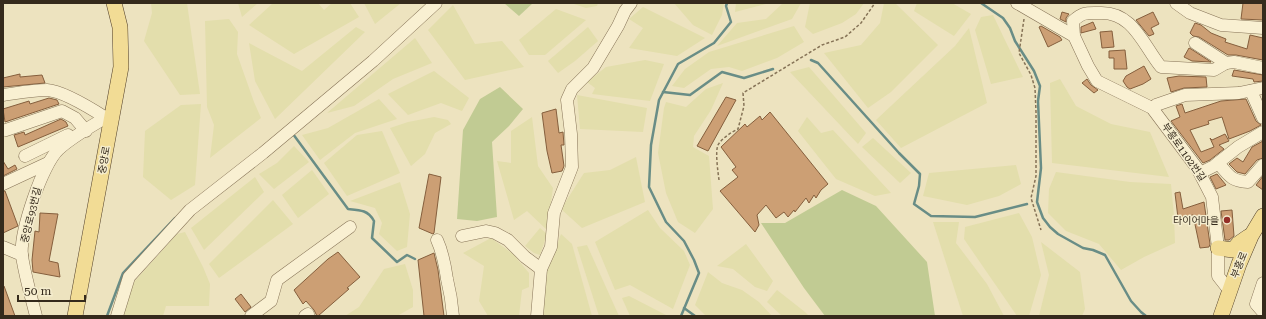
<svg xmlns="http://www.w3.org/2000/svg" width="1266" height="319" viewBox="0 0 1266 319" font-family="'Roboto Serif','Noto Sans KR',serif">
  <style>
    .farmland { fill: #e3deac }
    .green { fill: #c1cb93 }
    .lines { fill: none; stroke-linecap: round; stroke-linejoin: round }
    .stream { stroke: #698d86; stroke-width: 2.5 }
    .building { fill: #cc9f74; stroke: #855f3d }
    .minor-casing { stroke: #867357; stroke-width: 13 }
    .major-casing { stroke: #53412c; stroke-width: 16 }
    .path { stroke: #867357; stroke-width: 1.5; stroke-dasharray: 3 2; stroke-linecap: butt }
    .minor { stroke: #f9f0d2; stroke-width: 12 }
    .major { stroke: #f2dc95; stroke-width: 15 }
    .poi-dot { fill: #952f27; stroke: #f5edce; stroke-width: 1.5 }
    .labels { text-anchor: middle; dominant-baseline: central; stroke-width: 3; stroke-linejoin: round; paint-order: stroke }
    .street-label { font-size: 10px; fill: #352a1c; stroke: #f5edce }
    .poi-label { font-size: 10px; fill: #352a1c; stroke: #f5edce; text-anchor: end }
  </style>
  <rect width="100%" height="100%" fill="#ede3bf"/>
  <g class="farmland">
    <path d="M151,3h36l13,91 -20,1 -36,-54 8,-28z"/>
    <path d="M238,3h20l-16,14z"/>
    <path d="M273,3h45l6,7 8,-7h18l9,14 -65,37 -45,-29z"/>
    <path d="M364,3h37l-26,21z"/>
    <path d="M571,3h27l-1,3 -11,2z"/>
    <path d="M674,3h50l-2,12 -10,20 -19,-10z"/>
    <path d="M736,3h34l-35,9z"/>
    <path d="M783,3h18l-9,16 -75,27 20,-23 29,-4z"/>
    <path d="M810,3h54l-8,11 -14,9 -29,11 -8,-7z"/>
    <path d="M884,3h11l43,42 -47,47 -23,16 -44,-55 37,-8 19,-22z"/>
    <path d="M917,3h35l19,11 -17,22 -40,-25z"/>
    <path d="M453,5l22,39 27,-3 22,26 -59,13 -37,-50z"/>
    <path d="M643,7l62,31 -28,18 -48,-8 14,-20 -14,-9z"/>
    <path d="M556,9l30,11 -41,35h-16l-10,-15z"/>
    <path d="M993,15l10,21 20,41 -32,7 -16,-54 6,-13z"/>
    <path d="M229,19l9,13 -1,22 17,48 7,16 -51,40 4,-33 -7,-18 -2,-86z"/>
    <path d="M794,26l10,16 -27,16 -35,13 -13,-4 -18,2 -27,19 -12,-2 13,-17 24,-17z"/>
    <path d="M356,27l9,5 -90,87 -20,-38 -6,-38 53,28z"/>
    <path d="M588,27l10,14 -23,20 -17,12 -10,-12z"/>
    <path d="M969,28l18,75 -86,45 -25,-28 79,-74z"/>
    <path d="M415,38l17,25 -39,16 -39,27 -27,7z"/>
    <path d="M645,60l19,4 -14,37 -58,-7 3,-6 -8,-6 19,-15z"/>
    <path d="M809,67l57,66 -8,11 -68,-72z"/>
    <path d="M434,71l35,27 -7,13 -21,-8 -33,12 -20,-21z"/>
    <path d="M1060,79l16,27 35,18 39,8 19,45 -117,-14 -2,-80z"/>
    <path d="M723,83l-12,27 -17,26 -1,11 16,9 4,53 -18,24 -17,-11 -12,-29 -8,-40 6,-45 2,-6 20,5 20,-18z"/>
    <path d="M577,95l70,13 -4,24 -63,-3z"/>
    <path d="M379,99l18,20 -42,14 -35,27 -18,-25 26,-7z"/>
    <path d="M201,104l-6,81 -24,15 -28,-23 2,-46 36,-26z"/>
    <path d="M434,117l14,3 3,4 -16,9 -10,21 -14,12 -21,-38 18,-6z"/>
    <path d="M532,117l6,49 15,22 -6,42 -20,-19 -13,9 -17,-59 14,2v-32z"/>
    <path d="M807,117l14,16 12,-3 58,63 -16,3 -39,-17 -38,-48z"/>
    <path d="M382,131l18,42 -53,23 -23,-33 33,-28z"/>
    <path d="M873,138l38,35 -11,10 -38,-36z"/>
    <path d="M294,146l15,16 -35,27 -15,-15 18,-11z"/>
    <path d="M636,157l9,45 -63,26 -21,-19 23,-36 26,-3z"/>
    <path d="M1016,165l5,19 -22,12 -32,9 -44,-9 6,-23z"/>
    <path d="M312,170l17,24 -31,24 -16,-23z"/>
    <path d="M1056,172l74,10 41,2 3,32 1,27 -31,14 -23,13 -22,-26 -33,-13 -18,-18 1,-24z"/>
    <path d="M255,177l9,15 -60,58 -13,-22z"/>
    <path d="M400,182l10,32 -3,33 -10,4 -18,-17 3,-11 -7,-15 -25,-7z"/>
    <path d="M273,200l20,24 -74,54 -10,-14z"/>
    <path d="M648,210l12,18 24,23 6,14 -17,44 -43,-24 -15,5 -20,-48z"/>
    <path d="M1019,213l13,24 9,38 -12,41h-12l-53,-77 1,-12z"/>
    <path d="M933,222h26l-3,21 31,41 17,32h-41z"/>
    <path d="M540,228l7,6 -7,21 -6,-2 -9,-7z"/>
    <path d="M185,232l18,35 7,17 -1,22h-43l-3,10h-41l12,-34 43,-48z"/>
    <path d="M561,234l11,10 20,72h-50l3,-39z"/>
    <path d="M491,238l22,16 16,19v14l-7,3 -3,26h-31l-9,-15 5,-35 -21,-13z"/>
    <path d="M1041,242l39,30 5,37 -3,7h-43l10,-41z"/>
    <path d="M746,244l27,37 -6,10 -12,-4 -22,-18 -16,-3z"/>
    <path d="M587,245l32,71h-20l-22,-69z"/>
    <path d="M405,264l8,26v17l-16,9h-52l14,-9 25,-38z"/>
    <path d="M708,272l14,11 20,7 17,12 13,14h-66l-11,-11z"/>
    <path d="M777,290l28,22 4,4h-27l-15,-14z"/>
    <path d="M629,296l39,20h-38l-8,-18z"/>
  </g>
  <g class="green">
    <path d="M504,3h29l-14,13z"/>
    <path d="M500,87l23,22 -14,17 -17,16 5,75 -20,4 -20,-2 6,-89 17,-31z"/>
    <path d="M842,190l34,16 51,56 8,54h-110l-21,-28 -43,-65h24z"/>
  </g>
  <g class="lines">
    <g class="stream">
      <path d="M981,3l22,15 7,10 5,13 19,30 6,15 -2,15 3,67 -4,34 6,16 7,9 8,7 25,14 10,2 12,5 26,46 10,11 5,4"/>
      <path d="M811,60l7,3 81,90 21,21 -1,12 -5,18 17,12 44,1 52,-13"/>
      <path d="M663,92l27,3 32,-23 22,6 29,-9"/>
      <path d="M293,134l55,75c12,1 20,1 26,12l-2,17 25,24 10,-7 8,4"/>
      <path d="M684,308l11,8"/>
      <path d="M107,316l16,-43 52,-55"/>
      <path d="M681,316l18,-43 -5,-13 -10,-19 -18,-19 -17,-35 2,-42 8,-45 19,-36 36,-21 17,-21 -5,-16 1,-3"/>
    </g>
  </g>
  <g class="building">
    <path d="M1243,3h20v17l-22,-1z"/>
    <path d="M1062,12l7,2 -3,4v4l-6,-3z"/>
    <path d="M1153,12l6,12 -8,4 3,6 -5,2 -13,-16z"/>
    <path d="M1093,22l3,7 -15,4v-6z"/>
    <path d="M1195,23l6,2 10,8 15,6 -1,3 22,7 3,-14 13,3v22l-27,-5h-8l-29,-18 -6,-1 -3,-3z"/>
    <path d="M1041,26l19,11 2,3 -14,7 -9,-20z"/>
    <path d="M1112,31l2,16 -12,1 -2,-16z"/>
    <path d="M1189,48l2,1 20,13 -19,-1 -8,-4z"/>
    <path d="M1125,50l2,19h-13v-11h-5v-7z"/>
    <path d="M1144,66l7,13 -8,5 -13,5 -3,-2 -4,-6 3,-5z"/>
    <path d="M1234,70l29,5v6l-9,1 -1,-3 -21,-3z"/>
    <path d="M20,74v3l22,-2 3,8 -42,4v-9z"/>
    <path d="M1179,76l27,1 1,10 -23,1 -13,4 -4,-14z"/>
    <path d="M1087,79l4,6 7,5 -4,3 -12,-10z"/>
    <path d="M726,97l10,3 -28,51 -11,-5z"/>
    <path d="M49,98l8,2 2,4 -54,18 -2,-13 26,-8 1,3z"/>
    <path d="M1246,99l10,22 5,4 -11,6 -21,8 -7,-22 -14,4 1,3 -19,6 11,22 13,-5 -4,-9 2,2 13,-6 4,7 -10,4 5,4 -14,11 -7,3 -32,-42 9,-4 -4,-11 6,-2 3,9 36,-12z"/>
    <path d="M556,109l3,24 4,-1 1,13h-3l3,21 -2,5 -10,2 -5,-22 -5,-38z"/>
    <path d="M770,112l58,72 -7,6 -5,8 -2,-3 -5,8 -3,-5 -11,14 -1,-2 -6,7 -4,-5 -8,6 -10,-13 -9,10 2,10 -4,7 -35,-41 18,-14 -6,-7 4,-3 -15,-20 24,-23 2,3 13,-11 2,4z"/>
    <path d="M61,119l5,3 2,4 -50,21 -4,-12 10,-3 1,3z"/>
    <path d="M1263,141v17l-6,2 -12,14 -8,-2 -8,-8 8,-6 6,4 9,-15z"/>
    <path d="M3,161l5,8 7,-4 2,4 -14,7z"/>
    <path d="M429,174l12,3 -7,56 -1,1 -14,-6z"/>
    <path d="M1217,174l9,11 -10,4 -6,-12z"/>
    <path d="M1263,176v14l-7,-5z"/>
    <path d="M3,191h2l13,35 -15,7z"/>
    <path d="M1180,192l3,17 21,-7 6,42 -1,3 -9,1 -7,-33 -15,3 -3,-25z"/>
    <path d="M1232,210l2,26 -5,4h-4l-4,-29z"/>
    <path d="M40,213l18,1 -9,47 9,2 2,14 -27,-5 -1,-12 3,-29 4,1z"/>
    <path d="M338,252l22,25 -13,11 2,1 -31,27h-1l-3,-6 -8,-9 -3,3 -9,-14 34,-31z"/>
    <path d="M434,253l4,17 6,46h-20l-6,-56z"/>
    <path d="M3,286h1l11,30h-12z"/>
    <path d="M241,294l10,13 -6,5 -10,-13z"/>
  </g>
  <g class="lines">
    <g class="minor-casing">
      <g id="minor">
        <path d="M1017,3l57,33 14,30 9,15 55,27 45,60 15,29 6,51v28l11,14"/>
        <path d="M1176,3l14,10 31,12 42,3"/>
        <path d="M1074,36l-1,-15c10,-9 13,-8 26,-8 34,-2 44,32 62,54l53,3 12,-7"/>
        <path d="M1195,43l31,20 8,-1 29,6"/>
        <path d="M1251,91l12,27"/>
        <path d="M3,95c14,-2 29,-5 44,-5 16,1 45,19 59,28"/>
        <path d="M1152,108l4,-3 29,-10 54,-2 24,-5"/>
        <path d="M6,130l56,-19 13,7 11,13"/>
        <path d="M25,156l43,-21"/>
        <path d="M1218,163c11,12 12,18 30,19l15,-17"/>
        <path d="M1200,173l14,-7 24,-19 25,-15"/>
        <path d="M3,184l45,-21"/>
        <path d="M462,236l24,-5 9,2 13,7 17,17 16,12"/>
        <path d="M437,240c6,13 8,25 10,39 3,12 5,24 6,37"/>
        <path d="M3,247l19,8"/>
        <path d="M1263,283l-7,21 7,8"/>
        <path d="M36,316c-5,-20 -11,-40 -14,-60 -3,-22 20,-92 37,-107 15,-14 37,-25 54,-36"/>
        <path d="M117,316l12,-39 61,-67 73,-57 110,-92 63,-58"/>
        <path d="M251,316l20,-15 6,-21 73,-53"/>
        <path d="M305,316l3,-2"/>
        <path d="M537,316l4,-47 10,-22 3,-34 18,-46 -1,-33 -4,-34 5,-11 21,-21 25,-42 7,-15 6,-8"/>
      </g>
    </g>
    <g class="major-casing">
      <g id="major">
        <path d="M1218,248l15,2 5,-6 10,-7"/>
        <path d="M75,316l46,-249 -1,-40 -6,-24"/>
        <path d="M1221,316l18,-52 12,-28 12,-20"/>
      </g>
    </g>
    <g class="path">
      <path d="M1024,19l-5,34 12,22 4,13 1,24v64l-5,22 10,32"/>
      <path d="M719,180c-1,-8 -4,-28 -1,-35 4,-7 14,-13 20,-16l6,-23 -1,-13 79,-48 23,-8 16,-14 14,-20"/>
    </g>
    <use href="#minor" class="minor"/>
    <use href="#major" class="major"/>
  </g>
  <circle class="poi-dot" cx="1227" cy="220" r="4"/>
  <g class="labels">
    <g class="street-label">
      <text transform="translate(1184 152) rotate(55)">부흥로1102번길</text>
      <text transform="translate(104 160) rotate(-80)">중앙로</text>
      <text transform="translate(31 215) rotate(-76)">중앙로93번길</text>
      <text transform="translate(1239 265) rotate(-68)">부흥로</text>
    </g>
    <g class="poi-label">
      <text x="1219" y="220">타이어마을</text>
    </g>
  </g>
  <rect width="1266" height="319" fill="none" stroke="#352a1c" stroke-width="8"/>
  <path d="M18 295v6h67v-6" fill="none" stroke="#352a1c" stroke-width="2"/>
  <text x="24" y="295" font-size="12" fill="#352a1c" stroke="#f5edce" stroke-width="3" paint-order="stroke">50 m</text>
</svg>
